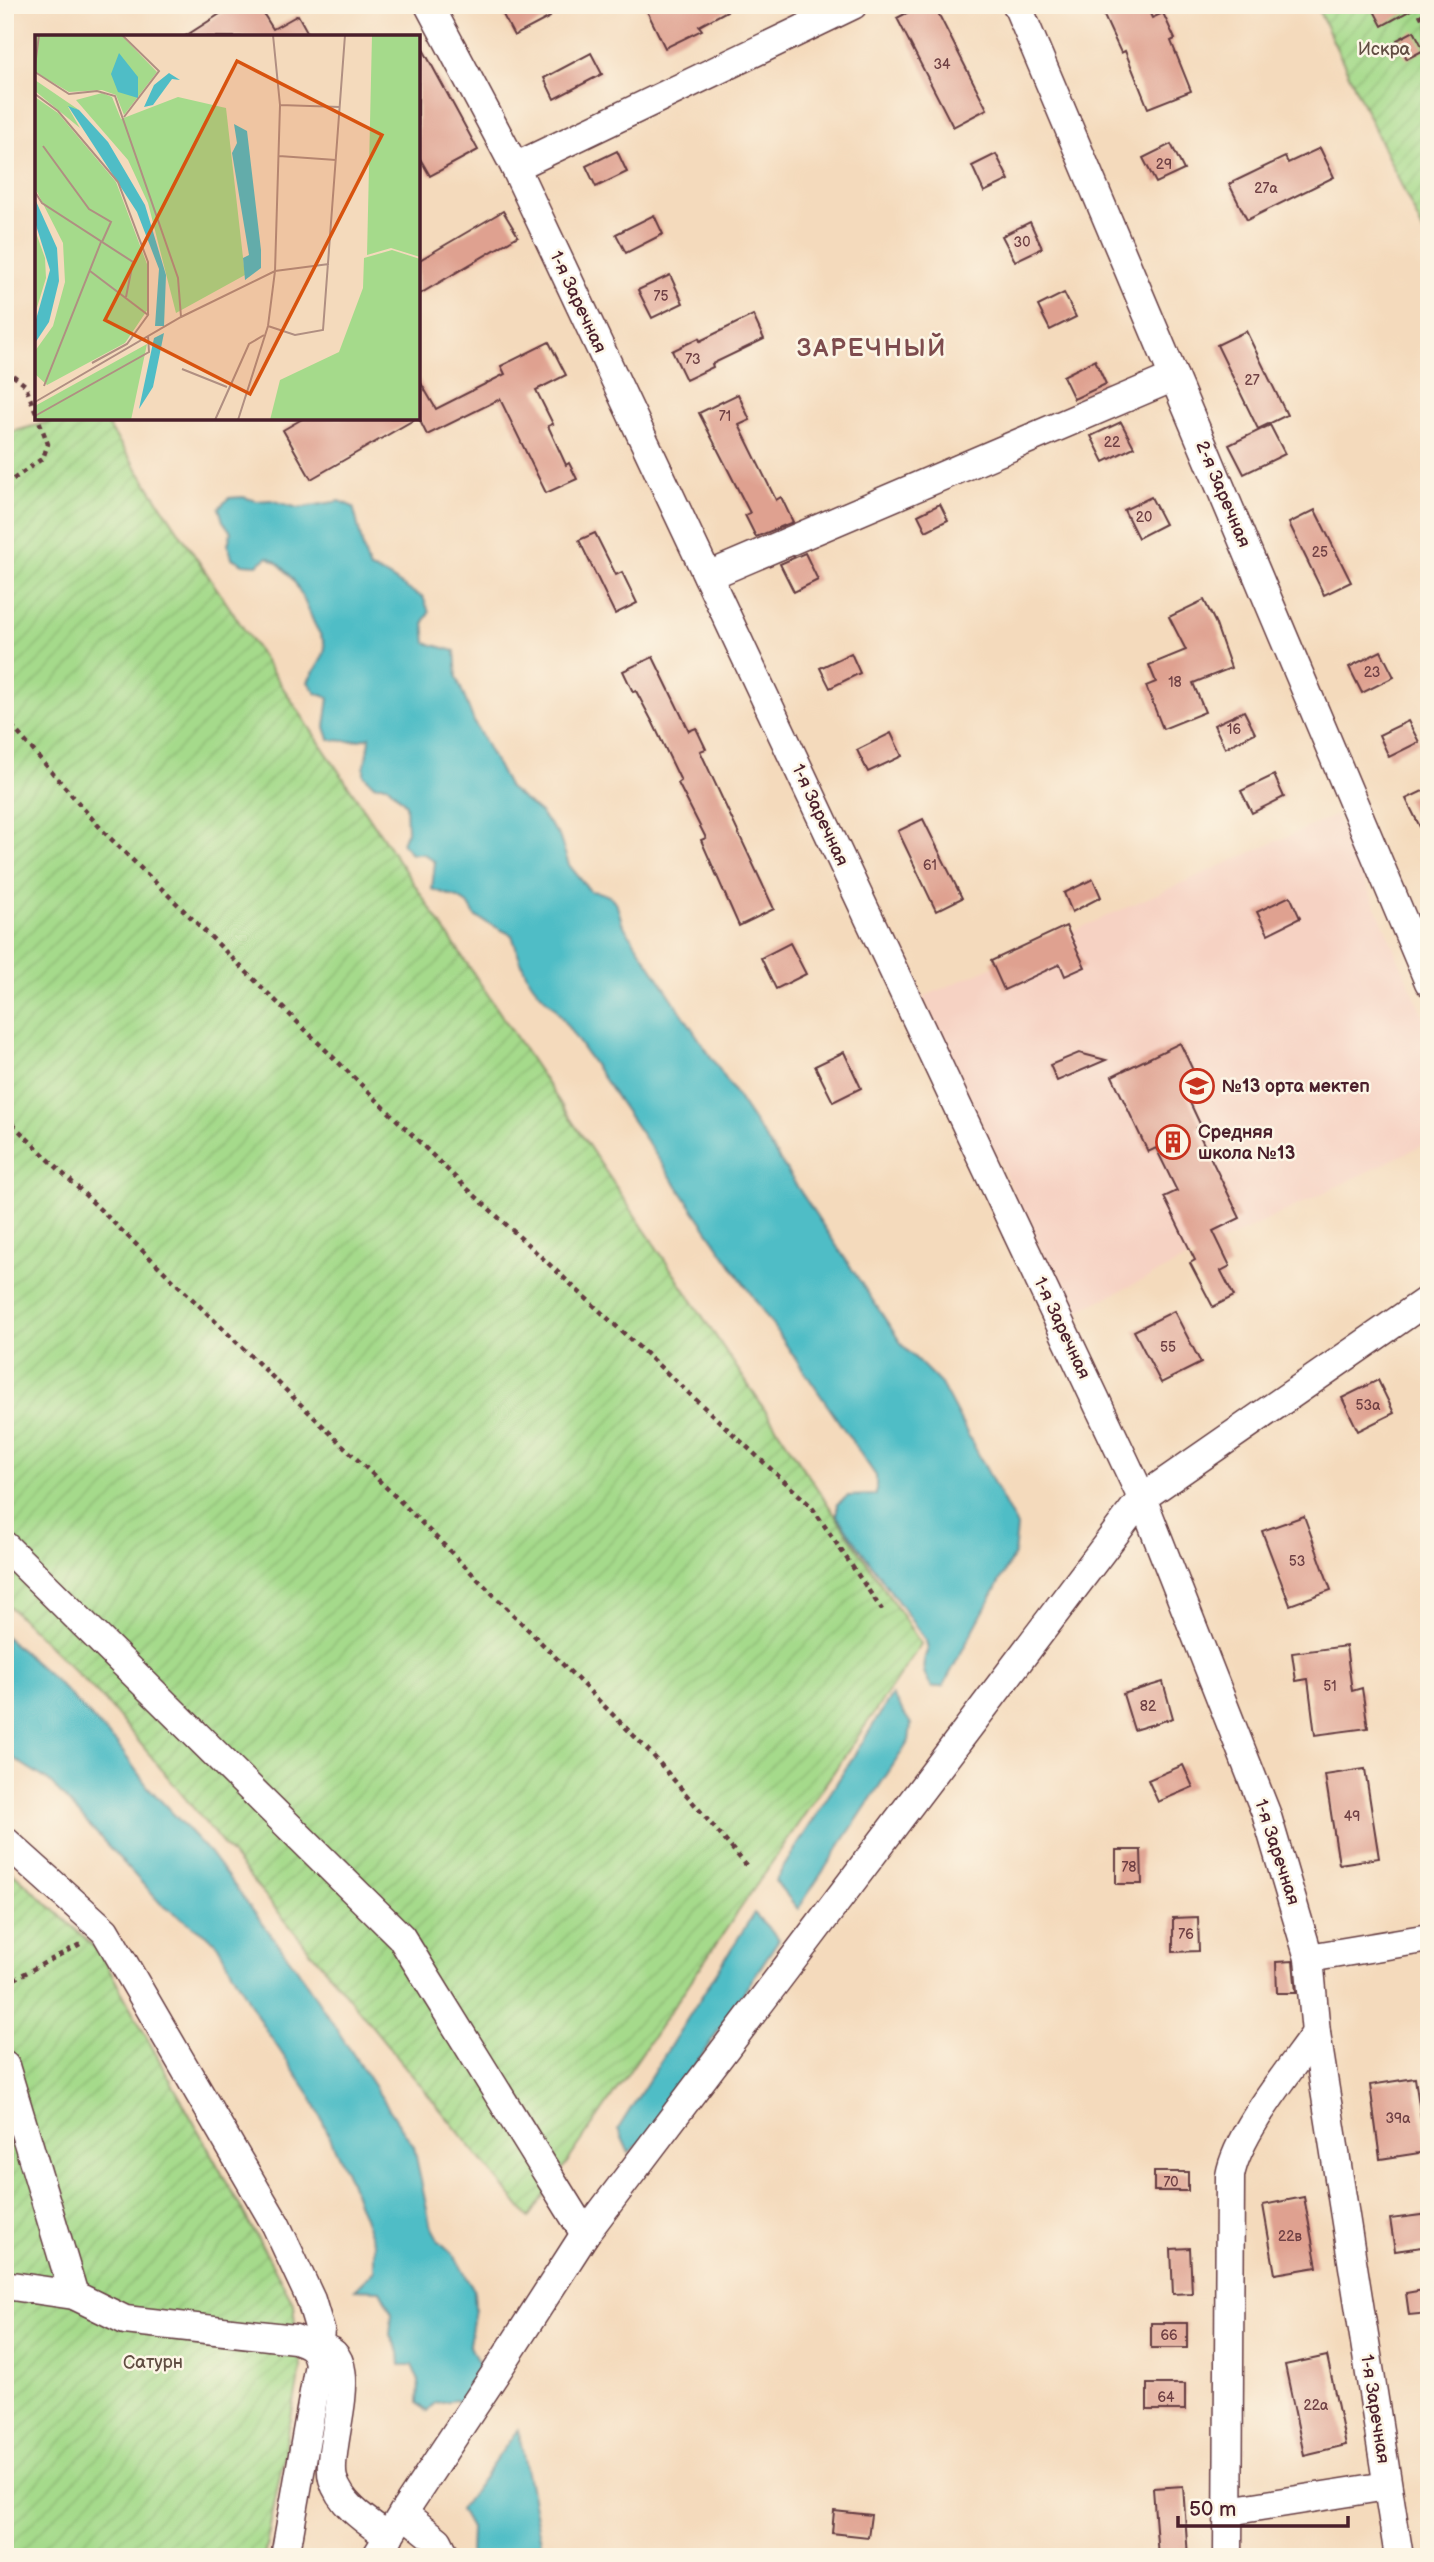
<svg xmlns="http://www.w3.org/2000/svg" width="1434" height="2562" viewBox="0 0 1434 2562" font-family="'Balsamiq Sans',sans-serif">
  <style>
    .built { fill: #f6d2c3 }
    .garden { fill: url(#garden-furrows); stroke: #787c5b; stroke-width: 2 }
    .water { fill: #4fbdc6; stroke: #4c6e78; stroke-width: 2 }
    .building { fill: #dfa190 }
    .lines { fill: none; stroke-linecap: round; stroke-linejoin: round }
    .minor-casing { stroke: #643b41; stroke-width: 31 }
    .path { stroke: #643b41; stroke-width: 4.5; stroke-dasharray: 5 5; stroke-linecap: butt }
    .minor { stroke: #fff; stroke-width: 28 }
    .labels { text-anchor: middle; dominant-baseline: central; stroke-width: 5; stroke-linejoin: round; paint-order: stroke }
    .number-label { font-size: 14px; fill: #6f4044 }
    .park-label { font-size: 18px; fill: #614e43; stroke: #fcf5e5 }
    .street-label { font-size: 18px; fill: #4a1f2b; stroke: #fcf5e5 }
    .poi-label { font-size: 18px; font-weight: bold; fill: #4a1f2b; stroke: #fcf5e5; text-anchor: start }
    .district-label { font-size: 24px; font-weight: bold; letter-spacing: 2px; fill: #7e4c4e; stroke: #fcf5e5 }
    .inset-road { fill: none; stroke: #b08f82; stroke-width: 2 }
    .view { fill: #d8530f; fill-opacity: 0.15; stroke: #d8530f; stroke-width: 3.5 }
    .inset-edge { fill: none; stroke: #4a1f2b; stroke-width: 3.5 }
  </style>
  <defs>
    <pattern id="garden-furrows" width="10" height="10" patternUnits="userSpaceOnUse" patternTransform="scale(1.75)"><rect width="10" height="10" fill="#a5da8b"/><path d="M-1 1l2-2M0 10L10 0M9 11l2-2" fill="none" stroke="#90bb78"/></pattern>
  </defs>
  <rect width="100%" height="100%" fill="#fcf5e5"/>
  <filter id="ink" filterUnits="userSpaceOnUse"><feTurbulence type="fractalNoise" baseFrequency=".0143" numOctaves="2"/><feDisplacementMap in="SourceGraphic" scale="14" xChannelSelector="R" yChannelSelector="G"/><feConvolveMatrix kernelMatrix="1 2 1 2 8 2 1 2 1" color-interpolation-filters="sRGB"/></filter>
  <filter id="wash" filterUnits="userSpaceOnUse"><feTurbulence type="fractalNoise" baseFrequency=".00686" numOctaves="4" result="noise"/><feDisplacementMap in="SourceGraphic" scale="28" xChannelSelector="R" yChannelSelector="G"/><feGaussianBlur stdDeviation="1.57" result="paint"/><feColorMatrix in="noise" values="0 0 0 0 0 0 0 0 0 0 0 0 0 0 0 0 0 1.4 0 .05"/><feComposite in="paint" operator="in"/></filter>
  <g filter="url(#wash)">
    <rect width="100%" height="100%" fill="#f4dabc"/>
    <path class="built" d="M1336,815l93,214v113l-359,173 -147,-318z"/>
    <g class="garden">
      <path d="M1316,5h113v238l-7,-14z"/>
      <path d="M62,418h41l818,1226 -392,574 -421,-514 -103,-102v-1168z"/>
      <path d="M5,1865l94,86 195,353 7,63 -37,190h-259z"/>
    </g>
    <g class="water">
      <path d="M243,497l14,4 14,-1 27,8 42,-7 13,6c7,21 8,42 17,62 21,5 33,20 53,28l6,15 -5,10 2,21 29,8 2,27 18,46 34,64 31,25 19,23 10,29 21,26c25,3 26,9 32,32l281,423 38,38 76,143 -3,28 -71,131 -11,2c-10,-15 -11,-23 -4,-39l-2,-8 -89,-125v-12l11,-8 28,-1v-19l-321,-468c-28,-25 -32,-38 -43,-73l-36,-18 -7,-12 -11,-7 -26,-9 3,-27 -11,-8h-13l-9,-11 5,-12 -1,-27 -19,-19h-13l-10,-10c-1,-14 6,-23 6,-38 -15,5 -25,5 -41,2l-4,-12 4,-29 -13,-5 -8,-11c5,-11 16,-22 17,-34 0,-8 -8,-18 -11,-25 -11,-25 -21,-54 -46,-66l-11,8 -14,-1 -11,-6 -4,-13 3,-13 -8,-11 -4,-13 10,-10z"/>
      <path d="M5,1636l53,47 59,61 31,43 61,65 88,117 117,178 16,77 9,17 15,14 20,35 1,19 -6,35 8,17 9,11 -23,36 -7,-8 -21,3 -8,9 -9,-9 1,-22 -7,-16h-12l-1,-13 -9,-17 2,-22 -12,-23 -25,-1 19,-18v-27l-25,-65 -37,-81 -50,-74 -46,-82 -55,-38 -112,-123 -44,-28z"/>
      <path d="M892,1695l19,29 -2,17 -111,168 -23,-28z"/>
      <path d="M754,1913l25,26 -130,196 -20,18 -11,-24z"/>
      <path d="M518,2429l26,128h-74l1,-27 -11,-20z"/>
    </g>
    <g id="blocks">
      <g class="building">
        <path d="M234,5h24l15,24 25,-14 12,22h-126z"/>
        <path d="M512,5h31l7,12 -36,19 -13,-25z"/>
        <path d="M644,5h94l-39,21 3,4 -37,18z"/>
        <path d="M922,5h12l53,104 -34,18 -56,-109z"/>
        <path d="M1099,5h47l6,13 11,-5 12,26 -4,2 20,50 -43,17 -23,-57 -4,2z"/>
        <path d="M1371,5h49l-38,21z"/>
        <path d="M1414,31l10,19 -17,9 -10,-19z"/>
        <path d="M418,40l60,110 -48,26 -12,-21z"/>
        <path d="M591,53l11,21 -48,25 -10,-21z"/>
        <path d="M1171,144l13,26 -28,13 -13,-25z"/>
        <path d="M1320,148l14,29 -87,43 -18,-36 56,-27 3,6z"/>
        <path d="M617,151l10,21 -31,15 -10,-21z"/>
        <path d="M996,154l13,26 -25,12 -12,-26z"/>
        <path d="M503,211l15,25 -100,59v-34z"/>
        <path d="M654,215l9,19 -37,19 -10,-19z"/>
        <path d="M1030,222l12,26 -27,13 -13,-25z"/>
        <path d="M670,275l13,28 -31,15 -14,-28z"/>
        <path d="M1064,293l12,24 -26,13 -12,-24z"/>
        <path d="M753,315l11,24 -52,25 1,3 -27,13 -14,-29 27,-13 1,3z"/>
        <path d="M1246,331l41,84 -29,14 -41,-84z"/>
        <path d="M549,342l17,33 -30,15 17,34 -5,2 18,39 3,-2 8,16 -31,14 -46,-94 -73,36 -9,-18v-39l18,31 69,-35 -4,-8z"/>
        <path d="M1095,360l11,24 -32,15 -11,-23z"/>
        <path d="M738,394l12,26 -11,5 37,75 5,-3 12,25 -37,15 -11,-22 5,-2 -51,-100z"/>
        <path d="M304,418h113l-106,61 -28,-49z"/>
        <path d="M1121,422l13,25 -30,15 -13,-26z"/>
        <path d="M1270,425l15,29 -41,20 -15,-29z"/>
        <path d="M1151,497l14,27 -27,14 -14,-28z"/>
        <path d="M940,504l8,16 -22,11 -8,-16z"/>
        <path d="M1315,510l36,72 -27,13 -35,-72z"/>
        <path d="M595,533l21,42 6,-3 15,31 -22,11 -36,-74z"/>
        <path d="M805,553l13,27 -24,12 -14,-28z"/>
        <path d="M1204,600l11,22 16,46 -38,15 12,29 -42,17 -17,-43 10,-4 -7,-17 37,-15 -17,-33z"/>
        <path d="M1381,651l13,26 -32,16 -13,-26z"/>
        <path d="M851,653l9,20 -30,15 -10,-20z"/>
        <path d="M653,657l36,74 7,-3 10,21 -6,2 74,158 -35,17 -38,-86 5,-2 -28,-55 3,-2 -28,-58 -17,-32 -3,1 -10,-21z"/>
        <path d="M1244,711l11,22 -30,15 -11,-23z"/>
        <path d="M1408,721l11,21 -30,15 -10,-22z"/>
        <path d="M891,733l11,23 -34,16 -11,-22z"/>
        <path d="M1274,775l10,22 -32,16 -11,-22z"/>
        <path d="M1429,788v57l-23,-46z"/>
        <path d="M923,819l39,79 -26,13 -38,-80z"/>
        <path d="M1093,879l8,18 -29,15 -8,-19z"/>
        <path d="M1290,896l10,22 -32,16 -11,-22z"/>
        <path d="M1066,926l19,41 -20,9 -5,-12 -56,26 -13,-29z"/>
        <path d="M790,943l16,31 -30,15 -15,-31z"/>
        <path d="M1180,1043l20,42 -15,7 16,34 -5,2 44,90 -27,13 17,35 -9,5 13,25 -21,11 -23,-44 5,-3 -31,-63 13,-6 -21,-43 -8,4 -36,-76z"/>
        <path d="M844,1052l17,36 -28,14 -18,-36z"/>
        <path d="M1079,1053l27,7 -49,21 -7,-16z"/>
        <path d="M1174,1311l27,52 -40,20 -27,-52z"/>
        <path d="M1378,1380l16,33 -36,18 -16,-33z"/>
        <path d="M1304,1516l27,74 -41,15 -28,-74z"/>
        <path d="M1346,1646l6,45 10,-3 6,40 -53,7 -7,-56 -12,2 -4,-28z"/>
        <path d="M1163,1682l10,36 -39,12 -11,-36z"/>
        <path d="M1183,1765l10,22 -35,15 -10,-22z"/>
        <path d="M1365,1769l14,89 -40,6 -14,-89z"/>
        <path d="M1116,1850h25l1,34h-26z"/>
        <path d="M1198,1917l1,34 -26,1v-34z"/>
        <path d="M1293,1961l3,32h-19l-1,-31z"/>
        <path d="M1415,2078l11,74 -46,7 -10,-74z"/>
        <rect x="1154" y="2172" width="34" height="19"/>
        <path d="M1304,2197l13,70 -42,7 -12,-69z"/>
        <path d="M1429,2214v32l-34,5 -5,-32z"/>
        <path d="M1190,2248l2,45 -19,1 -2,-45z"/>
        <path d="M1429,2289v24l-20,2 -3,-22z"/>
        <rect x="1151" y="2323" width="36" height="25"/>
        <path d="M1327,2356l19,89 -42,10 -19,-90z"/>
        <rect x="1147" y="2384" width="38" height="26"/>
        <path d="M1183,2486l5,71h-30l-5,-69z"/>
        <path d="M834,2511l37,4 -3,22 -36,-4z"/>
      </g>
    </g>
  </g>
  <g filter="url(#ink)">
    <use href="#blocks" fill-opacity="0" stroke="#643b41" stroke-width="2"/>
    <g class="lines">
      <g class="minor-casing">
        <g id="minor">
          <path d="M429,5l86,162 627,1331 124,315 43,145 7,75 83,524"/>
          <path d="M1017,5l412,977"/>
          <path d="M515,167l338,-162"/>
          <path d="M708,576l466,-199"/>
          <path d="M5,1546l396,391 184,297"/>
          <path d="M5,1841l100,90 171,294 35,75 9,30 -1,10 -6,7"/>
          <path d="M1309,1958l120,-20"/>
          <path d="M5,2066l69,229"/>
          <path d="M5,2285l69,10 51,25 170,19c15,5 21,8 24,25l-34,193"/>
          <path d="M313,2347c57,-2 11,99 20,132 8,27 35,43 56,58"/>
          <path d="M1229,2511l158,-25"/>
          <path d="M403,2513l35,28 8,16"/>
          <path d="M376,2557l27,-44 92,-139 90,-140 557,-736 287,-199"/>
          <path d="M1228,2557l2,-381c7,-42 60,-106 86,-143"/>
        </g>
      </g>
      <g class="path">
        <path d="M1415,5l14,26"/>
        <path d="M5,369l20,16 12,30"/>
        <path d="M5,485l38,-27 5,-14 -10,-26"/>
        <path d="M5,718l98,113 356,350 352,325 71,104"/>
        <path d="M5,1117l392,381 254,255 95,112"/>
        <path d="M5,1984l77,-41"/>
      </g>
      <use href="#minor" class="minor"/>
    </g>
  </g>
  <defs>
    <g id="school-ring" transform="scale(1.75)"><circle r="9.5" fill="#fcf5e5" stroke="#c8321e" stroke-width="1.5"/><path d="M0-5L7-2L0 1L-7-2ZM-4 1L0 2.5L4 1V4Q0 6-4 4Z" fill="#c8321e"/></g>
    <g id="building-ring" transform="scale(1.75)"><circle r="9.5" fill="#fcf5e5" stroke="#c8321e" stroke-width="1.5"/><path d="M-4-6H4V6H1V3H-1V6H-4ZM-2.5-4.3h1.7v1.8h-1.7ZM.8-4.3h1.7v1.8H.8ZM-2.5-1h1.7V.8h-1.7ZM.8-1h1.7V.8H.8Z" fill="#c8321e"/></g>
  </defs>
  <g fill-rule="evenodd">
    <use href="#school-ring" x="1197" y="1086"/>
    <use href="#building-ring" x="1173" y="1142"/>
  </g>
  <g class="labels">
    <g class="number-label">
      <text x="942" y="64">34</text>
      <text x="1164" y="164">29</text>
      <text x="1266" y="188">27а</text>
      <text x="1022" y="242">30</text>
      <text x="661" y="296">75</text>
      <text x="693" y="359">73</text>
      <text x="1252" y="380">27</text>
      <text x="725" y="416">71</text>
      <text x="1112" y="442">22</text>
      <text x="1144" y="517">20</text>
      <text x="1320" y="552">25</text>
      <text x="1372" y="672">23</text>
      <text x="1175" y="682">18</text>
      <text x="1234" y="729">16</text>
      <text x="930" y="865">61</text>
      <text x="1168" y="1347">55</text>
      <text x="1368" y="1405">53а</text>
      <text x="1297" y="1561">53</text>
      <text x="1330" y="1686">51</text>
      <text x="1148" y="1706">82</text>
      <text x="1352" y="1816">49</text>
      <text x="1129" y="1867">78</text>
      <text x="1186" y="1934">76</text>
      <text x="1398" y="2118">39а</text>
      <text x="1171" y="2182">70</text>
      <text x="1290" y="2236">22в</text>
      <text x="1169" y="2335">66</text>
      <text x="1166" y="2397">64</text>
      <text x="1316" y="2405">22а</text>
    </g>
    <g class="park-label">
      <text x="1384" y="49">Искра</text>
      <text x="153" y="2362">Сатурн</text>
    </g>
    <g class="street-label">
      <text transform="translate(578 302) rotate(65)">1-я Заречная</text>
      <text transform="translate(1223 494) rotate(67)">2-я Заречная</text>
      <text transform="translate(820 815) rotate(65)">1-я Заречная</text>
      <text transform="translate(1062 1328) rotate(65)">1-я Заречная</text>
      <text transform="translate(1277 1852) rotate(72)">1-я Заречная</text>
      <text transform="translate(1375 2409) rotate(81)">1-я Заречная</text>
    </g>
    <g class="poi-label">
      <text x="1222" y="1086">№13 орта мектеп</text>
      <text x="1198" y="1132">Средняя<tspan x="1198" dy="21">школа №13</tspan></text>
    </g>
    <g class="district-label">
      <text x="872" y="348">ЗАРЕЧНЫЙ</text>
    </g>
  </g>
  <g transform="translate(35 35)">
    <rect width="385" height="385" fill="#f4dabc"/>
    <path d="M0,45l44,30 -11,-3 12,21 -45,-37z" fill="#a5da8b"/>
    <path d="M0,0h86l36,37 -33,43 -8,-20 -14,-5 -33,2 -34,-20zM337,0h48v222l-29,-9 -24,7zM67,58l10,4 9,22 57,-22 48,11 19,167 -69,38 -28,-110 -20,-43 -52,-60zM0,62l23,16 58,69 31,82 1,45 -23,34 -78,42 -12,-11v-23l18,-25 12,-44 -2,-39 -28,-55zM0,195l10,28 1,20 -11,36zM357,215l28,9 -2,161h-148l10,-40 59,-28 24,-64 1,-30zM112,309l-16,76h-96v-14z" fill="#a5da8b"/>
    <path d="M84,18l19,24v21l-20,-6 -7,-18zM134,38l11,7 -8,-1 -19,26 -9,2 10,-22zM33,71l11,4 29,32 37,63 21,70 -2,51h-9l4,-57 -22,-57zM199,89l13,7 14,119v18l-16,12 -2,-22 6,-3 -17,-102 5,-10zM0,164l22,49 2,33 -10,41 -14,21v-20l15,-53 -15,-48zM129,298l-11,54 -14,22 15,-71z" fill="#4fbdc6"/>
    <path class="inset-road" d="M87,0l37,36 -35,46M0,31l4,-31M0,37l34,22 28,-3 18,5 63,182 3,39M0,59l23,17 60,71 30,80v53M245,70l60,2M8,111l46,63 22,13 -9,20M244,121l57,4M0,157l7,11 91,59 -7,35M55,236l58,44 -21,29 -35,19M233,291l27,9 28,-5 22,-295M147,334l45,18M9,351l57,-144M0,367l146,-85 94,-46 54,-7M0,381l114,-64 -1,-16M180,385l34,-76 15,-9M203,385l30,-94 7,-55 5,-166 -7,-70"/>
    <path class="view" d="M202,26l145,74 -132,259 -145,-74z"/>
    <rect width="385" height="385" class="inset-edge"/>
  </g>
  <rect width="1434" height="2562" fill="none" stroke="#fcf5e5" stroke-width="28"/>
  <path d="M1178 2516v10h170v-10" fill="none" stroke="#4a1f2b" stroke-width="3.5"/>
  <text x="1189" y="2516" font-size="21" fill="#4a1f2b" stroke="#fcf5e5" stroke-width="5" paint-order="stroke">50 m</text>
</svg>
